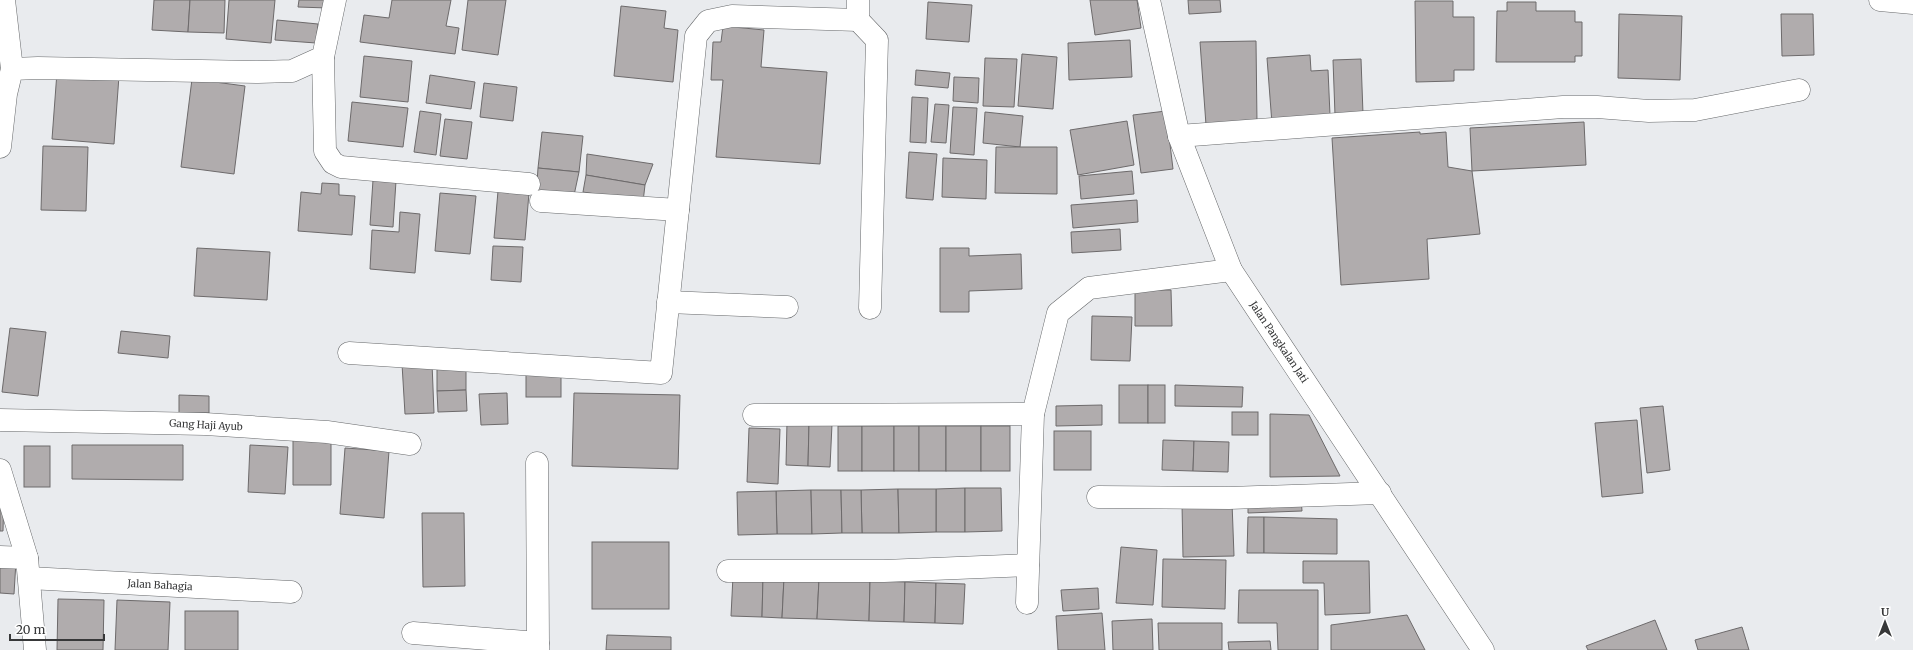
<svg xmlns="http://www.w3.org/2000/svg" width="1913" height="650" viewBox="0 0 1913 650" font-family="Merriweather,serif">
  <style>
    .building { fill: #b0acad; stroke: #6d6a6b }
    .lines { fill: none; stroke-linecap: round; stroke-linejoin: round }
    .street-casing { stroke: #66686a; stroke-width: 23 }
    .secondary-casing { stroke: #66686a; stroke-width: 23 }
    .street { stroke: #fff; stroke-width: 22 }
    .secondary { stroke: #fff; stroke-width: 22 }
    .labels { text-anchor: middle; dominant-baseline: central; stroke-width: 4; stroke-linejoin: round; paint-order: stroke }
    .street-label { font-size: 10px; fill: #373839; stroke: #fff }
  </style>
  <rect width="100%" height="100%" fill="#e9ebee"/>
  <g class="building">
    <path d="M154,0h36l-2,32 -36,-2z"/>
    <path d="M190,0h35l-1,33 -36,-1z"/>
    <path d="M229,0h46l-4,43 -45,-4z"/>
    <path d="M299,0h29v8l-30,-1z"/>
    <path d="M392,0h59l-5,26 13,2 -4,26 -95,-12 4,-27 25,3z"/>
    <path d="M468,0h38l-8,55 -36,-5z"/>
    <path d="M1090,0h47l4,28 -46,7z"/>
    <path d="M1188,0h32l1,12 -32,2z"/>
    <path d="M1415,1h38v16h21v53h-20v11l-38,1z"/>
    <path d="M928,2l44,3 -3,37 -43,-3z"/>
    <path d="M1507,2h29v9h39v11h7v34h-7v6h-79l1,-51h10z"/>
    <path d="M621,6l45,5 -2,17 14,2 -5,52 -59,-6z"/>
    <path d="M1619,14l63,2 -2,64 -62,-2z"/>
    <path d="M1781,14h32l1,41 -32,1z"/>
    <path d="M277,20l41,4 -2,19 -41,-3z"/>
    <path d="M723,26l41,4 -3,37 66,5 -7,92 -104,-7 7,-77h-12l2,-38h8z"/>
    <path d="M1130,40l2,37 -63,3 -1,-37z"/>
    <path d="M1256,41l1,82 -51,2 -6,-83z"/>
    <path d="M1022,54l35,3 -4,52 -35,-3z"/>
    <path d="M1310,55l1,16 17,-1 2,45 -58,9 -5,-66z"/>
    <path d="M364,56l48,5 -4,41 -48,-5z"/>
    <path d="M985,58l32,1 -3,48 -31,-1z"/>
    <path d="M1361,59l2,55 -28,1 -2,-55z"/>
    <path d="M916,70l34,3 -2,15 -33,-3z"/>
    <path d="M57,72l62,4 -5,68 -62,-5z"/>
    <path d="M430,75l45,7 -4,27 -45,-6z"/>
    <path d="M954,77l25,1 -1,25 -25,-2z"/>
    <path d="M192,79l53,7 -11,88 -53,-7z"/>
    <path d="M484,83l33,4 -4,34 -33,-4z"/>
    <path d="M912,97l16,1 -2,45 -16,-1z"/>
    <path d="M352,102l56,6 -5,39 -55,-6z"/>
    <path d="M935,104l14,1 -3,38 -15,-1z"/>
    <path d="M953,107l24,1 -3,47 -24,-2z"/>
    <path d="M420,111l21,3 -5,41 -22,-3z"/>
    <path d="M1166,111l7,58 -32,4 -8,-58z"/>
    <path d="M985,112l38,4 -3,31 -37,-4z"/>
    <path d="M445,119l27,3 -5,37 -27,-3z"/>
    <path d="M1127,121l7,44 -56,10 -8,-45z"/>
    <path d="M1584,122l2,43 -114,6 -2,-43z"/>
    <path d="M542,132l41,4 -4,36 -41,-4z"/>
    <path d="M1420,132v2l26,-2 2,35 24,4 8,63 -53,5 2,40 -88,6 -9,-147z"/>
    <path d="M43,146l45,1 -2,64 -45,-1z"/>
    <path d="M996,147h61v47l-62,-1z"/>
    <path d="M909,152l28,2 -4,46 -27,-2z"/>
    <path d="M587,154l66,10 -8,21 -59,-10z"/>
    <path d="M943,158l44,2 -1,39 -44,-2z"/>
    <path d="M538,168l41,4 -6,28 -37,-2z"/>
    <path d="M1132,171l2,23 -53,5 -2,-23z"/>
    <path d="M586,175l59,10 -2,17 -60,-10z"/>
    <path d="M373,180l23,1 -3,46 -23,-2z"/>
    <path d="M322,183l17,1v11l16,1 -3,39 -54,-4 3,-39 20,2z"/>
    <path d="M498,191l31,2 -4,47 -31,-2z"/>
    <path d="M440,193l36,3 -6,58 -35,-3z"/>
    <path d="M1137,200l1,22 -65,6 -2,-23z"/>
    <path d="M400,212l20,2 -5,59 -45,-4 2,-39 27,2z"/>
    <path d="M1120,229l1,21 -49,3 -1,-21z"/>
    <path d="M493,246l30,1 -2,35 -30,-2z"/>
    <path d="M197,248l73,4 -3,48 -73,-4z"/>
    <path d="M940,248h29v8l52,-2 1,35 -53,2v21h-29z"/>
    <path d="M1135,290h36l1,36h-37z"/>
    <path d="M1092,316l40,1 -2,44 -39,-1z"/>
    <path d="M10,328l36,4 -8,64 -36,-4z"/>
    <path d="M121,331l49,5 -2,22 -50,-5z"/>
    <path d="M432,363l2,50 -29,1 -3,-50z"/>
    <path d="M437,366h29v24l-29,1z"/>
    <rect x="526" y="374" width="35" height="23"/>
    <rect x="1119" y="385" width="29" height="38"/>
    <rect x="1148" y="385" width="17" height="38"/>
    <path d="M1175,385l68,2 -1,20 -67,-1z"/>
    <path d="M466,390l1,21 -29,1 -1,-21z"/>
    <path d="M507,393l1,31 -27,1 -2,-31z"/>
    <path d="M574,393l106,2 -2,74 -106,-3z"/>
    <path d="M179,395l30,1v17h-30z"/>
    <path d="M1102,405v20l-46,1v-20z"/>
    <path d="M1663,406l7,64 -23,3 -7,-65z"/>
    <rect x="1232" y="412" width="26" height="23"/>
    <path d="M1270,414l39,1 31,61 -70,1z"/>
    <path d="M1637,420l6,73 -41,4 -7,-74z"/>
    <path d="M787,422l22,1 -1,43 -22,-1z"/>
    <path d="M809,423l23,1 -2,43 -22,-1z"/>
    <rect x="838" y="426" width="24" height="45"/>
    <rect x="862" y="426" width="32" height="45"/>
    <rect x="894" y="426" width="25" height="45"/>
    <rect x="919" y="426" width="27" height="45"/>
    <rect x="946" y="426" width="35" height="45"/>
    <rect x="981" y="426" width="29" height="45"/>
    <path d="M749,428l31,1 -2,55 -31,-2z"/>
    <rect x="1054" y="431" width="37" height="39"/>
    <path d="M331,437v48h-38v-47z"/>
    <path d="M1163,440l31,1 -1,30 -31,-1z"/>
    <path d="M1194,441l35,1 -1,30 -35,-1z"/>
    <path d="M72,445h111v35l-111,-1z"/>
    <path d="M250,445l38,2 -3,47 -37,-2z"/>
    <rect x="24" y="446" width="26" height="41"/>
    <path d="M345,448l44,3 -5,67 -44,-4z"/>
    <path d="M965,488v44h-29v-43z"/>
    <path d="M965,488h36l1,43 -37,1z"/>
    <path d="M898,489l1,44h-37l-1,-43z"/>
    <path d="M898,489h38v43l-37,1z"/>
    <path d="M811,490l1,44h-35l-1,-43z"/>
    <path d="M811,490h30l1,43 -30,1z"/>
    <path d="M841,490h20l1,43h-20z"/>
    <path d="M0,491h4l-1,40h-3z"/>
    <path d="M776,491l1,43 -39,1 -1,-43z"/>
    <path d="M1301,498l1,13 -54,2v-13z"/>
    <path d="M1232,502l2,54 -51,1 -1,-54z"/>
    <path d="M422,513h42l1,73 -42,1z"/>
    <path d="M1248,517h16v36h-17z"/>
    <path d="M1264,517l73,2v35l-73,-1z"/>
    <rect x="592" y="542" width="77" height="67"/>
    <path d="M1121,547l36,3 -4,55 -37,-2z"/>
    <path d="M1163,559l63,1 -1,49 -63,-2z"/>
    <path d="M0,560l16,1 -2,33 -14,-1z"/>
    <path d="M1303,561h66l1,52 -45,2 -1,-32h-21z"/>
    <path d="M733,576l30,1 -1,40 -31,-1z"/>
    <path d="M763,577l21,1 -2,40 -20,-1z"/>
    <path d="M784,578l35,1 -2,40 -35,-1z"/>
    <path d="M819,579l51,2 -1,40 -52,-2z"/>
    <path d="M870,581l35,1 -1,40 -35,-1z"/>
    <path d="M905,582l31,1 -1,40 -31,-1z"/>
    <path d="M936,583l29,1 -2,40 -28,-1z"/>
    <path d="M1098,588l1,21 -36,2 -2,-21z"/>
    <path d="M1239,590h79v60h-40l-1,-27h-39z"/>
    <path d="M58,599l46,1 -1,50h-46z"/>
    <path d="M117,600l53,2 -2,48h-53z"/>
    <rect x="185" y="611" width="53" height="39"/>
    <path d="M1102,613l3,37h-47l-2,-34z"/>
    <path d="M1407,615l18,35h-94v-25z"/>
    <path d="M1152,619l1,31h-40l-1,-29z"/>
    <path d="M1655,620l12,30h-79l-2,-4z"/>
    <path d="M1158,623h64v27h-63z"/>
    <path d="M1742,627l7,23h-51l-3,-10z"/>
    <path d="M607,635l64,2v13h-65z"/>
    <path d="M1270,641l1,9h-42l-1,-8z"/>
  </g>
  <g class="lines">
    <g class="street-casing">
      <g id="street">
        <path d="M4,0l8,69"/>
        <path d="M858,0v20l19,20 -7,268"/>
        <path d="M1880,0l33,3"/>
        <path d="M323,57l2,94 8,12 8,4 188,17"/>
        <path d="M1179,136l384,-29h34l52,4 46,-1 104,-20"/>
        <path d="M0,147l6,-53 6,-25 26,-1 220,4 34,-1 31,-14 12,-57"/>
        <path d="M541,201l137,9"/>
        <path d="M668,302l119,5"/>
        <path d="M349,353l312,20 35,-337 12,-15 24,-5 126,4"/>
        <path d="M754,415l279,-1"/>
        <path d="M0,420l205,4 122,8 83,12"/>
        <path d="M537,463l1,180"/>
        <path d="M0,470l27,88 8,92"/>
        <path d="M1098,497l131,1 151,-5"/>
        <path d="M0,557l27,1"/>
        <path d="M728,571h156l144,-6"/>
        <path d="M29,578l262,14"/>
        <path d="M1027,603l6,-189 25,-101 31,-25 142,-18"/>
        <path d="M413,633l125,10v7"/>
      </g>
    </g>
    <g class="secondary-casing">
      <path id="secondary" d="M1149,0l30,136 52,134 252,380"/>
    </g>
    <use href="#street" class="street"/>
    <use href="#secondary" class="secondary"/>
  </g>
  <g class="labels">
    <g class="street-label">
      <text transform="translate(1279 342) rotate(56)">Jalan Pangkalan Jati</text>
      <text transform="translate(206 425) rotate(3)">Gang Haji Ayub</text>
      <text transform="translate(160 585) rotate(3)">Jalan Bahagia</text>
    </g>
  </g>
  <g transform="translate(1885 622)" stroke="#ffffff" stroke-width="3" paint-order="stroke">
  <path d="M0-3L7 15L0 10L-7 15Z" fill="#373839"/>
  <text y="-6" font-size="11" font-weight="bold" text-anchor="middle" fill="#373839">U</text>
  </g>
  <path d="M10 634v6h94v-6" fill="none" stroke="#373839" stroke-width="2"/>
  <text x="16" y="634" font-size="12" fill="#373839" stroke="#ffffff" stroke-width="3" paint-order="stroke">20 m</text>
</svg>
